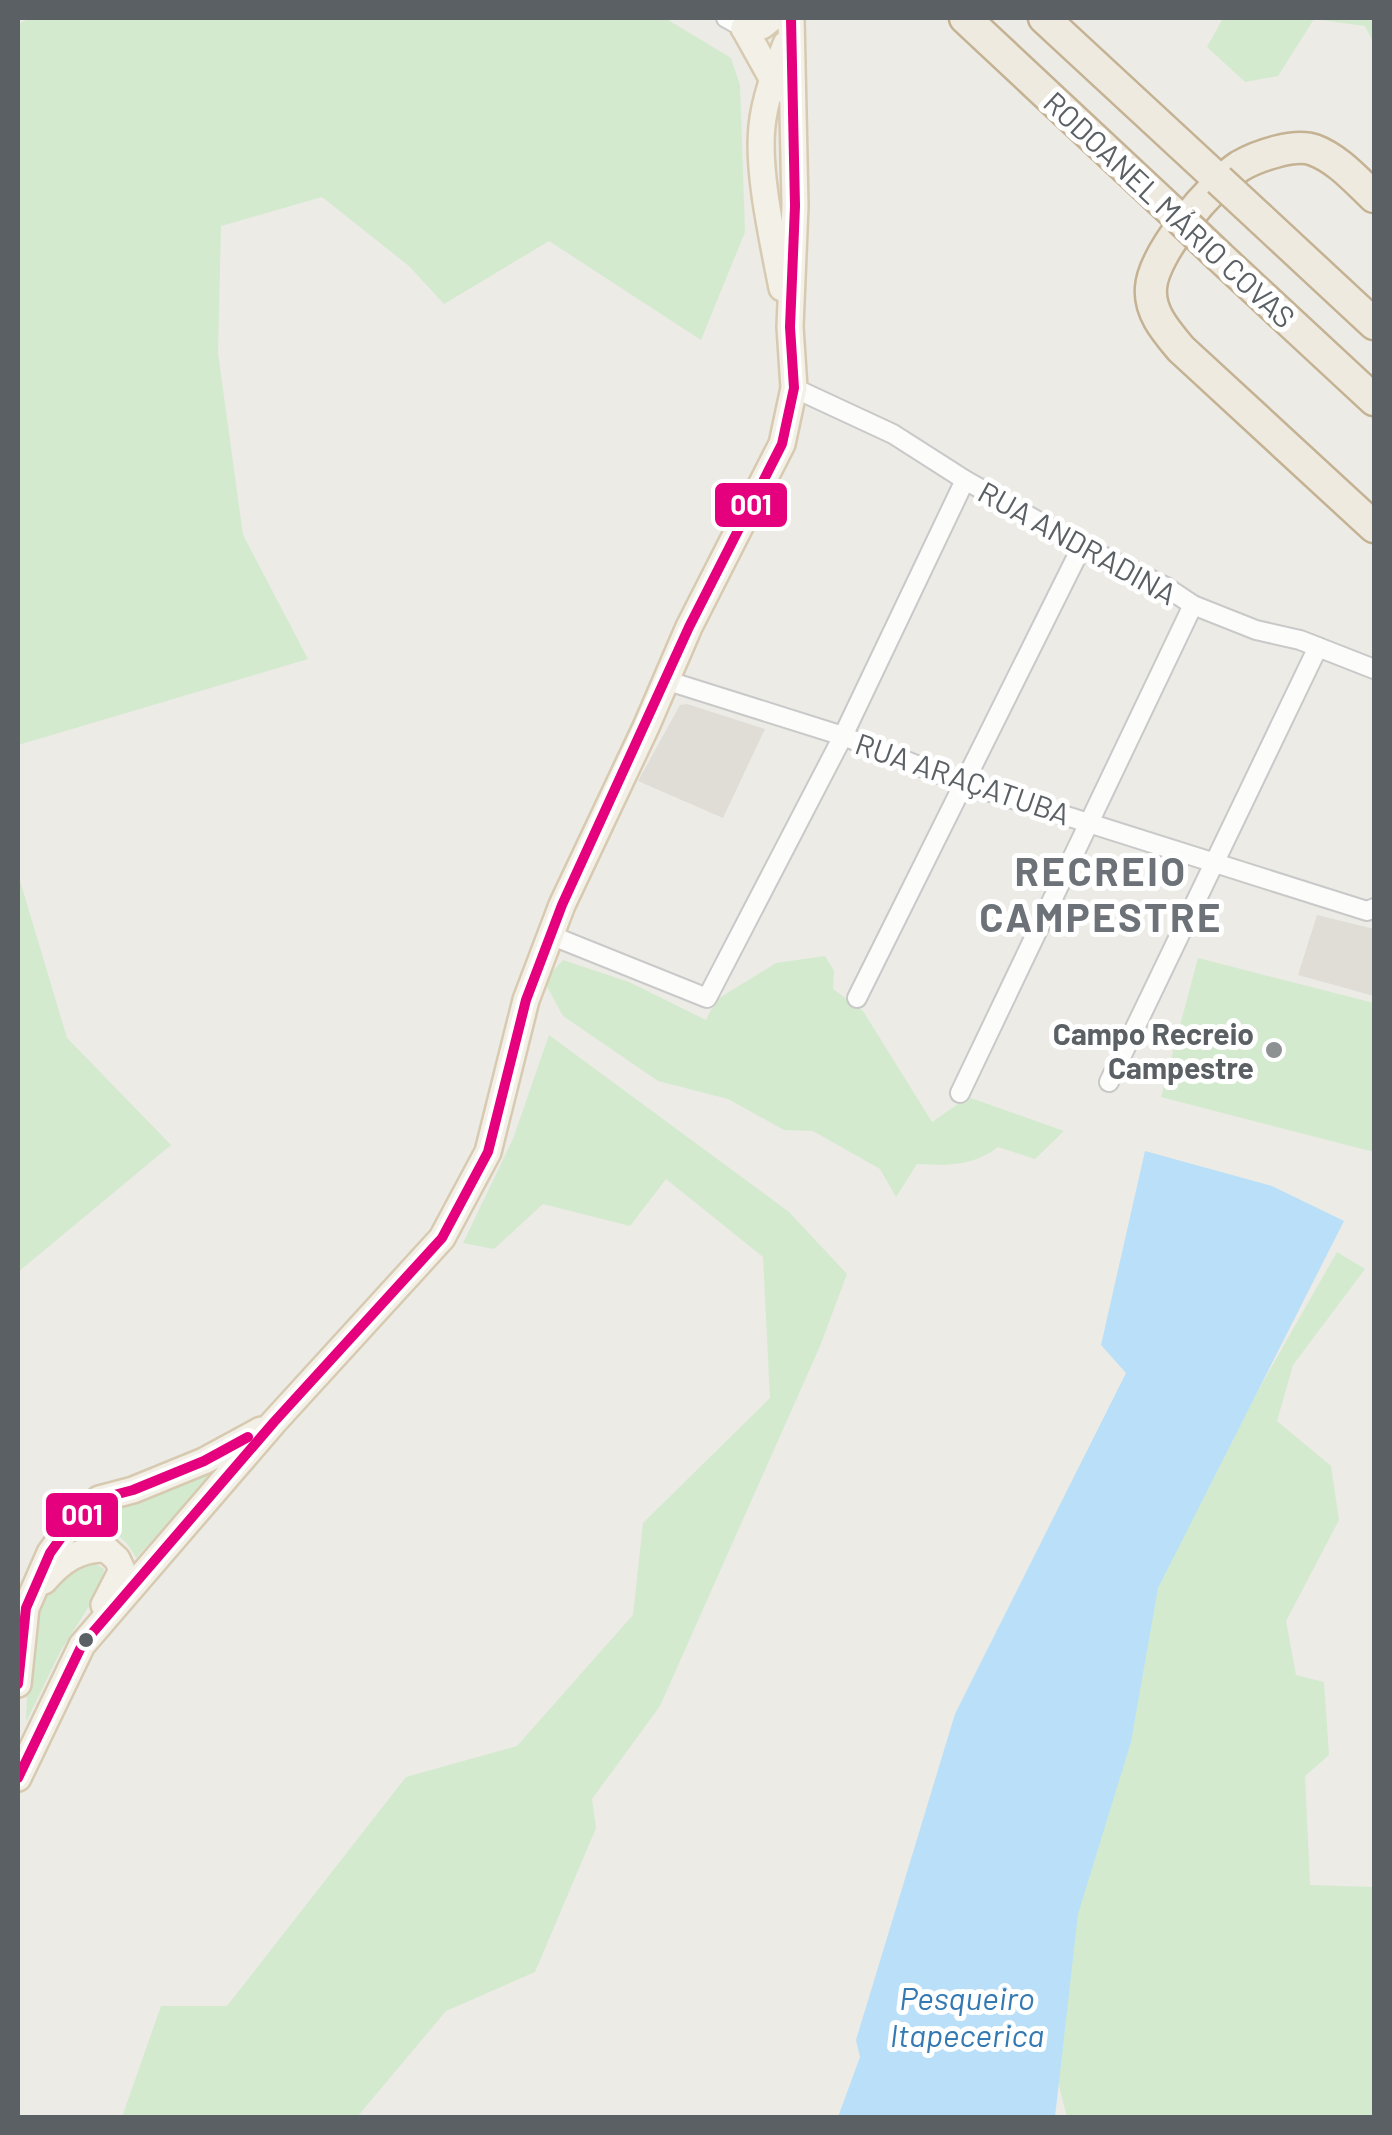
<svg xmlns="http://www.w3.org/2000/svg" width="1392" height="2135" viewBox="0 0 1392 2135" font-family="Barlow,sans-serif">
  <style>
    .education { fill: #dfddd6 }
    .green { fill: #d3eacf }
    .water { fill: #b9e0f8 }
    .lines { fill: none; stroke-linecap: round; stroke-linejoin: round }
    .minor-casing { stroke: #c9c9c9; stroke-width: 22 }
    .primary-casing { stroke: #d7cab1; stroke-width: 30 }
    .motorway-casing { stroke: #c4b293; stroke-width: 35 }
    .minor { stroke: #fcfcfb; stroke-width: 18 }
    .primary { stroke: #f3f0e7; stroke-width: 25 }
    .motorway { stroke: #efeae0; stroke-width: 30 }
    .motorway-bridge-casing { stroke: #c4b293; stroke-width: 35; stroke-linecap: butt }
    .motorway-bridge { stroke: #efeae0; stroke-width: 30 }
    .bus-1-casing { stroke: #fff; stroke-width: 18 }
    .bus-1 { stroke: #e5007d; stroke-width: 10 }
    .poi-dot { fill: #8e9192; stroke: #fff; stroke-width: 4 }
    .bus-dot { fill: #5b6065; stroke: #fff; stroke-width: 4 }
    .labels { text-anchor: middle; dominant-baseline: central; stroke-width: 10; stroke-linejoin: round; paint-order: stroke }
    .street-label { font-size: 30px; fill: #5b6065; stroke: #fff }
    .poi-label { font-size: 30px; font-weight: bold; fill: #5b6065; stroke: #fff; text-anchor: end }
    .water-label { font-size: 32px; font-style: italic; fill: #3479b2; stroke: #fff }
    .district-label { font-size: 40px; font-weight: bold; letter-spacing: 2.5px; fill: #6c7277; stroke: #fff }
    .line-badge { stroke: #fff; stroke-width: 4 }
    .badge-label { font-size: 28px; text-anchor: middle; font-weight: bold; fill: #fff }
  </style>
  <rect width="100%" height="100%" fill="#ecebe6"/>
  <g class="education">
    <path d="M687,704l78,25 -42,89 -85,-37 42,-76z"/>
    <path d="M1317,915l57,14v67l-76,-21z"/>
  </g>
  <g class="green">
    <path d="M30,18h635l66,40 9,27 5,147 -44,108 -152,-99 -105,63 -35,-38 -87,-69 -101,29 -3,127 25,182 65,124 -290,86v-721z"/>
    <path d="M1223,18h151v26l-9,-18 -51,-7 -36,57 -33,6 -38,-35z"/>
    <path d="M18,874l49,164 104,107 -153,127z"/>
    <path d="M825,956l9,15 -1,18 30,22 69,111 36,-25 96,34 -29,28 -37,-12c-24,19 -51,19 -81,17l-21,33 -16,-28 -67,-38 -29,-1 -56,-31 -70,-18 -95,-65 -19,-35 19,-21 66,22 77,38 10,-20 60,-37z"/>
    <path d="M1198,958l176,45v149l-213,-55z"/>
    <path d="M549,1035l240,177 58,62 -27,72 -160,360 -68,93 4,29 -61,144 -89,39 -89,106h-235l39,-111h66l179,-229 111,-31 116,-131 10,-92 127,-125 -7,-141 -97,-78 -36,47 -87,-22 -49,45 -31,-6 50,-104z"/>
    <path d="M1337,1252l28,17 -72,96 -16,56 54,45 8,54 -53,101 10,54 28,7 5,73 -24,21 5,109 64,2v230h-307l-27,-106 72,-285 82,-245 41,-50z"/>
    <path d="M220,1466l-84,92c-12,-25 -31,-33 -58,-26l32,-24z"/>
    <path d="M87,1558l17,11 -3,18 -41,65 -34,70 2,-56 14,-70z"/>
  </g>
  <path class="water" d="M1145,1151l127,35 72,35 -186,367 -27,154 -53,172 -23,203h-217l22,-60 -4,-17 99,-326 171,-341 -25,-28z"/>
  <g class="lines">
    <g class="minor-casing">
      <g id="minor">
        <path d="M726,18l18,10"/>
        <path d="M794,388l99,46 72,46 117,66 84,41 27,18 63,25 44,10 74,29"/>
        <path d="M665,680l178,56 119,47 405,128 7,-3"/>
        <path d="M550,935l157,63 136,-262 122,-256"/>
        <path d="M857,998l225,-452"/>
        <path d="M1109,1082l209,-435"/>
        <path d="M960,1093l233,-488"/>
      </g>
    </g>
    <g class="primary-casing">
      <g id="primary">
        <path d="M744,28l34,61"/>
        <path d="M744,28l18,-2 10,-8"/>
        <path d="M782,288c-9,-47 -25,-116 -20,-162 3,-29 14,-56 24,-82"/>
        <path d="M44,1581c17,-20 36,-33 62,-32l11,10 5,11 -18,35"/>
        <path d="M18,1684l8,-76 24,-55 18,-25 31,-29 34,-9 71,-29 57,-31"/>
        <path d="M18,1778l64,-133 192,-223 168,-184 46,-86 38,-152 36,-95 84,-178 43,-100 93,-183 12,-56 -4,-61 5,-121 -4,-188"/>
      </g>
    </g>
    <g class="motorway-casing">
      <g id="motorway">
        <path d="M965,18l215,201"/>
        <path d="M1044,18l175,162"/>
        <path d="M1374,197c-18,-17 -36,-38 -60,-47 -19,-7 -57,6 -74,16 -29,19 -87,87 -89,122 -2,24 15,43 30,61l193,178"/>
        <path d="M1260,218l114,106"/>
        <path d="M1220,257l154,143"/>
      </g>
    </g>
    <use href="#minor" class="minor"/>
    <use href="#primary" class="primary"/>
    <use href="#motorway" class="motorway"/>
    <g class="motorway-bridge-casing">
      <g id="motorway-bridge">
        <path d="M1219,180l41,38"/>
        <path d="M1180,219l40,38"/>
      </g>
    </g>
    <use href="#motorway-bridge" class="motorway-bridge"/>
    <g class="bus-1-casing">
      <g id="bus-1">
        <path d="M18,1684l8,-76 24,-55 18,-25 31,-29 34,-9 71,-29 44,-24"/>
        <path d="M18,1778l64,-133 192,-223 168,-184 46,-86 38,-152 36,-95 127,-278 93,-183 12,-56 -4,-61 5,-121 -4,-188"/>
      </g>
    </g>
    <use href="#bus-1" class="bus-1"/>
  </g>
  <circle class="poi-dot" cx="1274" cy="1050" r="10"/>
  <circle class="bus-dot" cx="86" cy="1640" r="9"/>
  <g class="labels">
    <g class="street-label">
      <text transform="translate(1170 209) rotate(43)">RODOANEL MÁRIO COVAS</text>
      <text transform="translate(1078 542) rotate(29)">RUA ANDRADINA</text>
      <text transform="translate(963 778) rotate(19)">RUA ARAÇATUBA</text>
    </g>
    <g class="poi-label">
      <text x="1254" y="1033">Campo Recreio<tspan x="1254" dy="34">Campestre</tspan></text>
    </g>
    <g class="water-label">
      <text x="967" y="1997">Pesqueiro<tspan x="967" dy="37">Itapecerica</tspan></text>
    </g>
    <g class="district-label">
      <text x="1101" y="870">RECREIO<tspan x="1101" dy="46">CAMPESTRE</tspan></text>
    </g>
  </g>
  <g class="line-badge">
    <rect x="713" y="481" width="76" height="48" rx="10" fill="#e5007d"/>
    <rect x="44" y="1491" width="76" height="48" rx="10" fill="#e5007d"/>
  </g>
  <g class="badge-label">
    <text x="751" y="515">001</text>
    <text x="82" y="1525">001</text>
  </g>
  <rect width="1392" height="2135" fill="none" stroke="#5b6065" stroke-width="40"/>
</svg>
